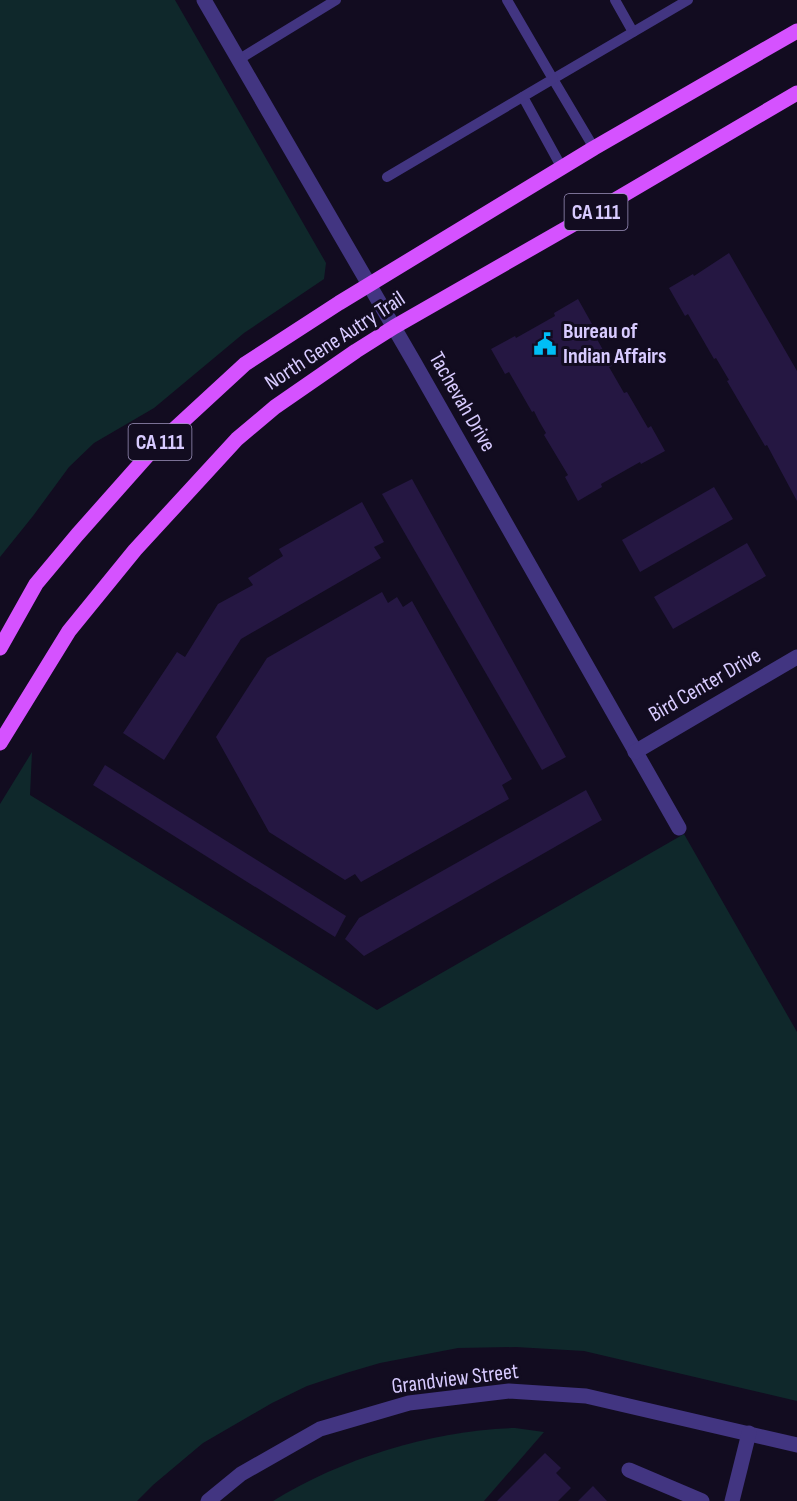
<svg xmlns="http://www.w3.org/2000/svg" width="797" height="1501" viewBox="0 0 797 1501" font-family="'Sofia Sans Condensed',sans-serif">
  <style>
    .green { fill: #0f282b }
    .building { fill: #251742 }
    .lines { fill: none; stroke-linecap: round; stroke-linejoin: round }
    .service { stroke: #423581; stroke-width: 10 }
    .minor { stroke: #423581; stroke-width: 15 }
    .primary { stroke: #d552ff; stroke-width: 15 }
    .labels { text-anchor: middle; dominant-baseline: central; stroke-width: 6; stroke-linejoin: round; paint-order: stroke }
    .shield { fill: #120c20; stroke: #9d92bc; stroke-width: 1.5 }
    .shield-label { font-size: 21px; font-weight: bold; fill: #d8cbff }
    .poi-label { font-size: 22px; font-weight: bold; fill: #d8cbff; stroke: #120c20; text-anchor: start }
    .street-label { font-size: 22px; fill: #d8cbff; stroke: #120c20 }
  </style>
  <rect width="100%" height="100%" fill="#120c20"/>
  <g class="green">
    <path d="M0,0h175l151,263 -2,16 -80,54 -90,75 -60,35 -25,24 -36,49 -33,41z"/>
    <path d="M32,752l-2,43 347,215 307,-176 113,198v369l-213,-50 -68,-4 -58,1 -78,15 -34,10 -39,13 -35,17 -69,40 -50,42 -16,16h-137v-697z"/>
    <path d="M515,1428l29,4 -60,69h-211c69,-43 161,-71 242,-73z"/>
  </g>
  <g class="building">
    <path d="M729,253l68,118v130l-30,-56 -2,1 -38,-65 2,-1 -13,-22 -2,1 -26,-45 -3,2 -16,-28 24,-14 1,2z"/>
    <path d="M578,299l14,25 -3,1 23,41 -3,1 15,26 3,-1 21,36 3,-2 14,25 -24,13 -1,-2 -39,22 1,3 -24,14 -13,-24 3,-2 -24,-40 2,-2 -7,-12 -5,-10 -2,1 -23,-40 -4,2 -14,-25 24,-13 1,2 39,-22 -1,-3z"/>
    <path d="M412,479l154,278 -24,13 -160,-276z"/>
    <path d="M714,487l19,32 -93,53 -18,-32z"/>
    <path d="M362,502l22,40 -10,5 7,11 -140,81 -77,121 -41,-27 54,-81 8,5 33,-53 35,-19 -5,-7 35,-22 -4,-7z"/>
    <path d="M747,543l19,33 -93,53 -19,-32z"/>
    <path d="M382,592l6,11 9,-6 6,10 9,-6 100,178 -10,6 7,14 -148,83 -6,-8 -10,6 -76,-48 -53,-95 51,-79z"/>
    <path d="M105,765l241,151 -11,21 -242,-152z"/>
    <path d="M586,790l16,30 -238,136 -19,-17 14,-21z"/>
    <path d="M545,1453l16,15 -5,5 15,15 -13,13h-61z"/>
    <path d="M593,1486l14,15h-29z"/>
  </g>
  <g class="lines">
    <g class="service">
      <path d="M615,0l18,32"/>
      <path d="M238,60l98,-60"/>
      <path d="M523,97l39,71"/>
      <path d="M594,148l-41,-69 135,-79"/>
      <path d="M387,177l166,-98 -46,-79"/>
    </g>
    <g class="minor">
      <path d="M204,0l210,362 265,466"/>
      <path d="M635,752l162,-95"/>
      <path d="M629,1470l73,31"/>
      <path d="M208,1501l33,-27 79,-45 89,-26 100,-12 77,5 211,49"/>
      <path d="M732,1501l17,-68"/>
    </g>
    <g class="primary">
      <path d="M0,648l36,-64 41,-49 79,-89 89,-82 94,-61 255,-155 203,-117"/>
      <path d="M0,743l69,-112 66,-81 102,-111 38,-32 81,-56 38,-24 192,-110 211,-124"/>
    </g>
  </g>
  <defs>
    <g id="civic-bare" transform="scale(1.8)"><path d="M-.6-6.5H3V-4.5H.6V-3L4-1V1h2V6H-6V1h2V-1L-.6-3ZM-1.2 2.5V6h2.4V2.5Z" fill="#00bef6" stroke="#120c20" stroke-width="2.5" paint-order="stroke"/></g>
  </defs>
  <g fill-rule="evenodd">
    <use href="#civic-bare" x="545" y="344"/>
  </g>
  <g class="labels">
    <g class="shield">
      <rect x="564.5" y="194" width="63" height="36" rx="4.5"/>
      <rect x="128.5" y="424" width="63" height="36" rx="4.5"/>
    </g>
    <g class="shield-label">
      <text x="596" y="212">CA 111</text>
      <text x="160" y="442">CA 111</text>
    </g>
    <g class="poi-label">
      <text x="563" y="331">Bureau of<tspan x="563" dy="25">Indian Affairs</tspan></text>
    </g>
    <g class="street-label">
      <text transform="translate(335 341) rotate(-33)">North Gene Autry Trail</text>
      <text transform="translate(462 402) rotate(60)">Tachevah Drive</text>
      <text transform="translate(705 685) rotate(-30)">Bird Center Drive</text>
      <text transform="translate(455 1379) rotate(-7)">Grandview Street</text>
    </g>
  </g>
</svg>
